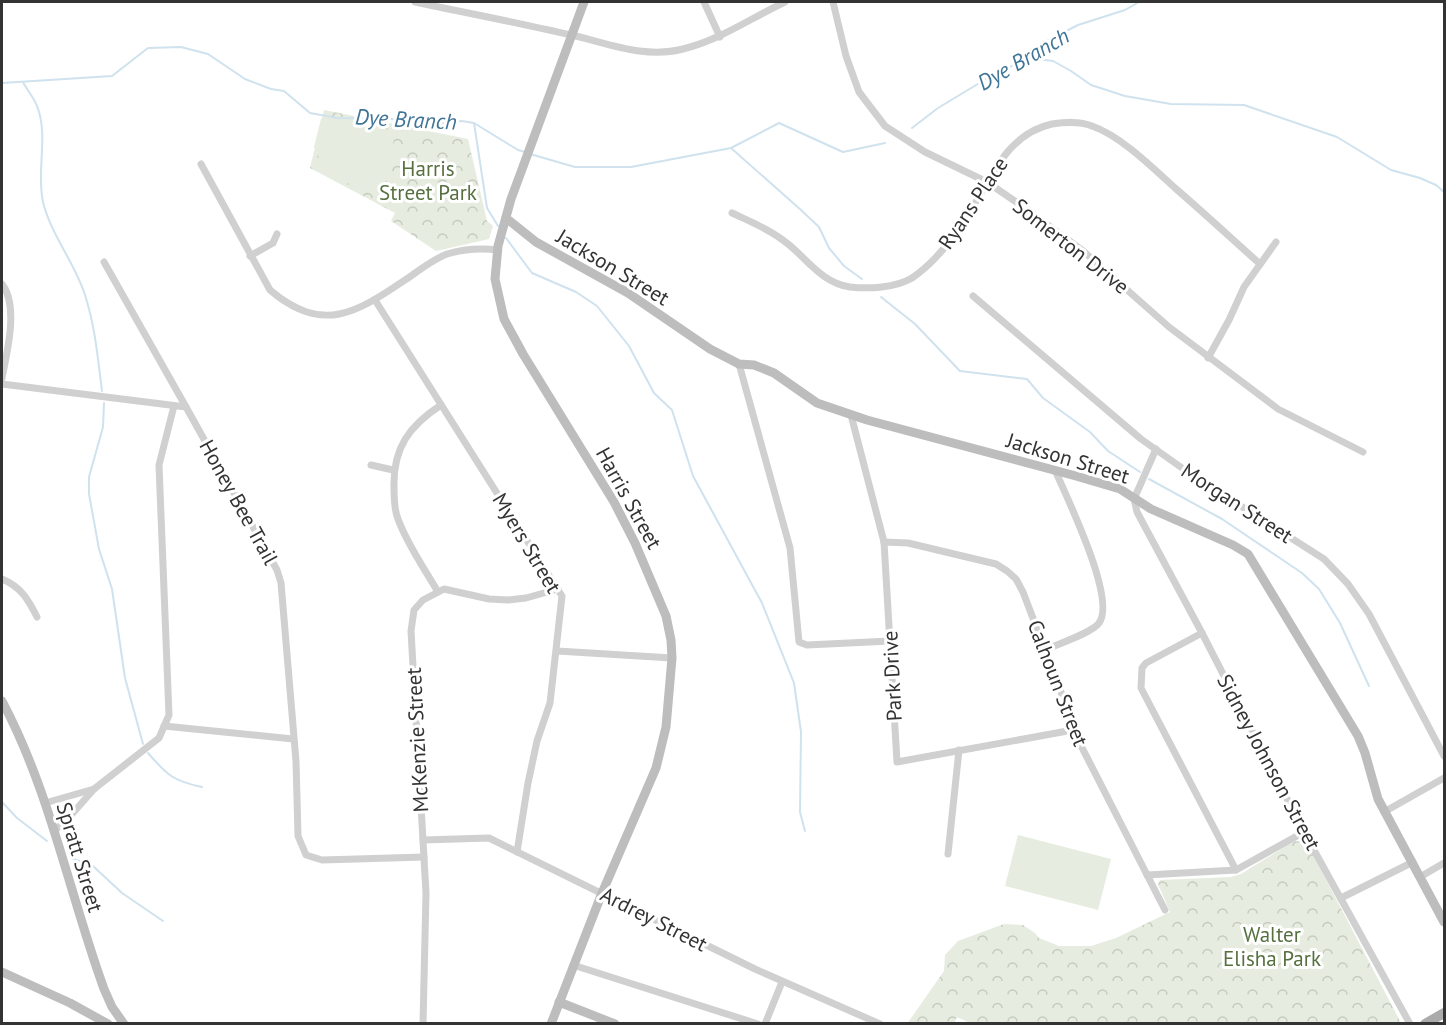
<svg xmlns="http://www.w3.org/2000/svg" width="1446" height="1025" viewBox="0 0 1446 1025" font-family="'PT Sans',sans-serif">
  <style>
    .park { fill: url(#park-crowns) }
    .pitch { fill: #e6ecdf }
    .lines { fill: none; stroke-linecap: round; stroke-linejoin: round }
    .stream { stroke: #cfe2ee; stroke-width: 2 }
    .street { stroke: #d0d0d0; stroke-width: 7 }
    .secondary { stroke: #bdbdbd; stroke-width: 9 }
    .primary { stroke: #ababab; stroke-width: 10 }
    .labels { text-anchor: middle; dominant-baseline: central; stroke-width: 6; stroke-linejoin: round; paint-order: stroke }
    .park-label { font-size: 21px; fill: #56703f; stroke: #fff }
    .street-label { font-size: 21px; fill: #333; stroke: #fff }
    .water-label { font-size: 22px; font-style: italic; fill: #3f7597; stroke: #fff }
  </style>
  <defs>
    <pattern id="park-crowns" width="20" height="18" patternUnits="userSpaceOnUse" patternTransform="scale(1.5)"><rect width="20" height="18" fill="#e6ecdf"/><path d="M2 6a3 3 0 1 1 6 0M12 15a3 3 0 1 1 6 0" fill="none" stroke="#c6cbc0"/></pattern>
  </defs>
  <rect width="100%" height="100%" fill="#fff"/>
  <g class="park">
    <path d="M324,110l144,29 19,82 6,5 -4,13 -53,12 -45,-30 4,-8 -85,-45z"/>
    <path d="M1294,841l10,1 5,5 92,176 -429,1 -15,-7 -3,6 -47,1 37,-53 1,-16 13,-14 46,-17 19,1 12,8 4,5 20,8h32l25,-8 54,-26 -12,-28 2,-4 71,-3 10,-3z"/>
  </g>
  <g class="pitch">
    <path d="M321,119l70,11c8,14 -6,51 -10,68l-26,-11 -29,-15 -12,-25z"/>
    <path d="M1018,835l93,24 -13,51 -93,-24z"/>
  </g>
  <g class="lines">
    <g class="stream">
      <path d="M1030,58l23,3 18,10 20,14 34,11 46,8 73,1 93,32 54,33 29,8 16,7 8,7"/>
      <path d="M23,82c4,8 11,16 14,24 12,30 -1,65 6,96 8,33 32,61 42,93 10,31 13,64 17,96"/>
      <path d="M2,83l110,-7 36,-28 33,-1 27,7 37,25 26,10 13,2 26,22 27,5 54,1 44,5 27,-3 12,2 44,27 7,2"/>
      <path d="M474,123l13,85 11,18"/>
      <path d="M912,128l26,-20 58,-35 34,-15 13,-15 35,-18 47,-15 14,-8"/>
      <path d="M731,148l70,62 18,17 10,21 15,18 18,13"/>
      <path d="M530,154l45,13h56l100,-19 48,-25 64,29 42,-9"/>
      <path d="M506,238l26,35 44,19 21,14 32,40 25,47 18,17 21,66 69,127 32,80 7,49 -1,80 5,19"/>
      <path d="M881,297l34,27 45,47 67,8 16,19 47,34 18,19 32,21"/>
      <path d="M104,403l-1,24 -14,50v17l10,55 13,40 13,89 18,66"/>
      <path d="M1149,479l73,40 80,54 17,16 21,34 29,63"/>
      <path d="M148,753c19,22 25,28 54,34"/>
      <path d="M2,802l15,16 30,23"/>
      <path d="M71,858l22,8 29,27 41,28"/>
    </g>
    <g class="street">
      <path d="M415,2c52,11 104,21 156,33 37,8 73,24 112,14 37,-9 68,-31 102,-47"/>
      <path d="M704,2l16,35"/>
      <path d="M833,2l13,54 13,36 26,34 40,26 62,30 35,24 60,44 87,77 109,82 85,43"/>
      <path d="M201,164l69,126c55,47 90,20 141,-14 11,-8 23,-17 36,-22 16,-5 34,-6 51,-4"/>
      <path d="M732,213c19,9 39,17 56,31 19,15 34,39 62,43 19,2 45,1 62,-9 22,-15 40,-38 54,-60 24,-36 39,-84 86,-94 14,-2 27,-3 40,2 29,10 61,42 83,62 29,25 57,51 85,76"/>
      <path d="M250,256l23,-13 4,-9"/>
      <path d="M104,262l82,145"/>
      <path d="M2,284c17,22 5,68 0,94"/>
      <path d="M973,296l168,143 51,36 132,84 24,25 21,30 75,142"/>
      <path d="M375,300l187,296 -12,107 -13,38 -9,42 -11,69"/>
      <path d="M1208,358l21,-38 15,-33 32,-45"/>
      <path d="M739,364l51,184 9,94 8,3 83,-4"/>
      <path d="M2,384l184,23 91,163 4,13 15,178 2,75 8,19 16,5 102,-3"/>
      <path d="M851,415l33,127 13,220 176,-32"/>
      <path d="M1156,449l-22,50 3,13 65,121 102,199 106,192"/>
      <path d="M371,465l22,5"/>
      <path d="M884,542l24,1 88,21 11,7 9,8 7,13 38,100 12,38 92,180"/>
      <path d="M2,579c19,8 26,20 35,38"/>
      <path d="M438,592c-14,-24 -31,-48 -40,-73 -4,-9 -4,-22 -4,-32 -1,-39 15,-61 47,-82"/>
      <path d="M1202,633l-56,30 -4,5 -1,20 95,182"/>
      <path d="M1045,650c12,-6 47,-17 54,-27 18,-23 -32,-125 -44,-153"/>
      <path d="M557,651l115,7"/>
      <path d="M164,726l129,13"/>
      <path d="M45,803l49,-14"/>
      <path d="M1384,812l60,-34"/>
      <path d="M54,831l11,-9 29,-33 65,-51 10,-23 -10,-250 15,-59"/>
      <path d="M423,840l66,-2 266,131 125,55"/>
      <path d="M948,854l11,-104"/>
      <path d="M1147,875l89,-5 68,-38"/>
      <path d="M1420,877l24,-14"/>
      <path d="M1341,898l72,-36"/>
      <path d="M573,965l185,59"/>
      <path d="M423,1024l3,-131 -15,-262 3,-21 9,-10 21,-11 45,10 19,1 18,-2 32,-9"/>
      <path d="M765,1024l17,-42"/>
    </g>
    <g class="secondary">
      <path d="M506,218l30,24 92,51 82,56 29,15 15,1 20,8 43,30 50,17 209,56 44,13 31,20 82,36 15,9 110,182 7,17 13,46 66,123"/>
      <path d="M2,701c48,90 67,192 102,288l8,18 12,17"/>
      <path d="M2,972l68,31 38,21"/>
      <path d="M559,1002l56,22"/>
      <path d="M551,1024l51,-131 54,-125 10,-41 6,-69 -1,-18 -5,-24 -31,-73 -21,-41 -91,-148 -19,-35 -9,-40 3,-33 13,-47 73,-197"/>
    </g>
    <path class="primary" d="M1425,1024l19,-11"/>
  </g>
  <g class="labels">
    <g class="park-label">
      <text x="428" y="168">Harris<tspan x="428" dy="24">Street Park</tspan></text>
      <text x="1272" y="934">Walter<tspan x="1272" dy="24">Elisha Park</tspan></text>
    </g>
    <g class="street-label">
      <text transform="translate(973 203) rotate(-56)">Ryans Place</text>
      <text transform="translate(1071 246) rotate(38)">Somerton Drive</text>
      <text transform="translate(613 267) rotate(31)">Jackson Street</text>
      <text transform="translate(1068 458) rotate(17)">Jackson Street</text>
      <text transform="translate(629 498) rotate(61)">Harris Street</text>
      <text transform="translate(239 502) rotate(61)">Honey Bee Trail</text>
      <text transform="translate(1237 503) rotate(33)">Morgan Street</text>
      <text transform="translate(527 543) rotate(59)">Myers Street</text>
      <text transform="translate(892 676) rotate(-93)">Park Drive</text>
      <text transform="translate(1058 683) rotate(69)">Calhoun Street</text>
      <text transform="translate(417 740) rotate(-93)">McKenzie Street</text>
      <text transform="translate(1269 762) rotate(62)">Sidney Johnson Street</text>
      <text transform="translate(80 857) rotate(73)">Spratt Street</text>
      <text transform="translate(654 919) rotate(27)">Ardrey Street</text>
    </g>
    <g class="water-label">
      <text transform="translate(1023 59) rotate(-30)">Dye Branch</text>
      <text transform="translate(406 119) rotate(3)">Dye Branch</text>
    </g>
  </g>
  <rect width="1446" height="1025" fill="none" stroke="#333333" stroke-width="6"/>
</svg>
